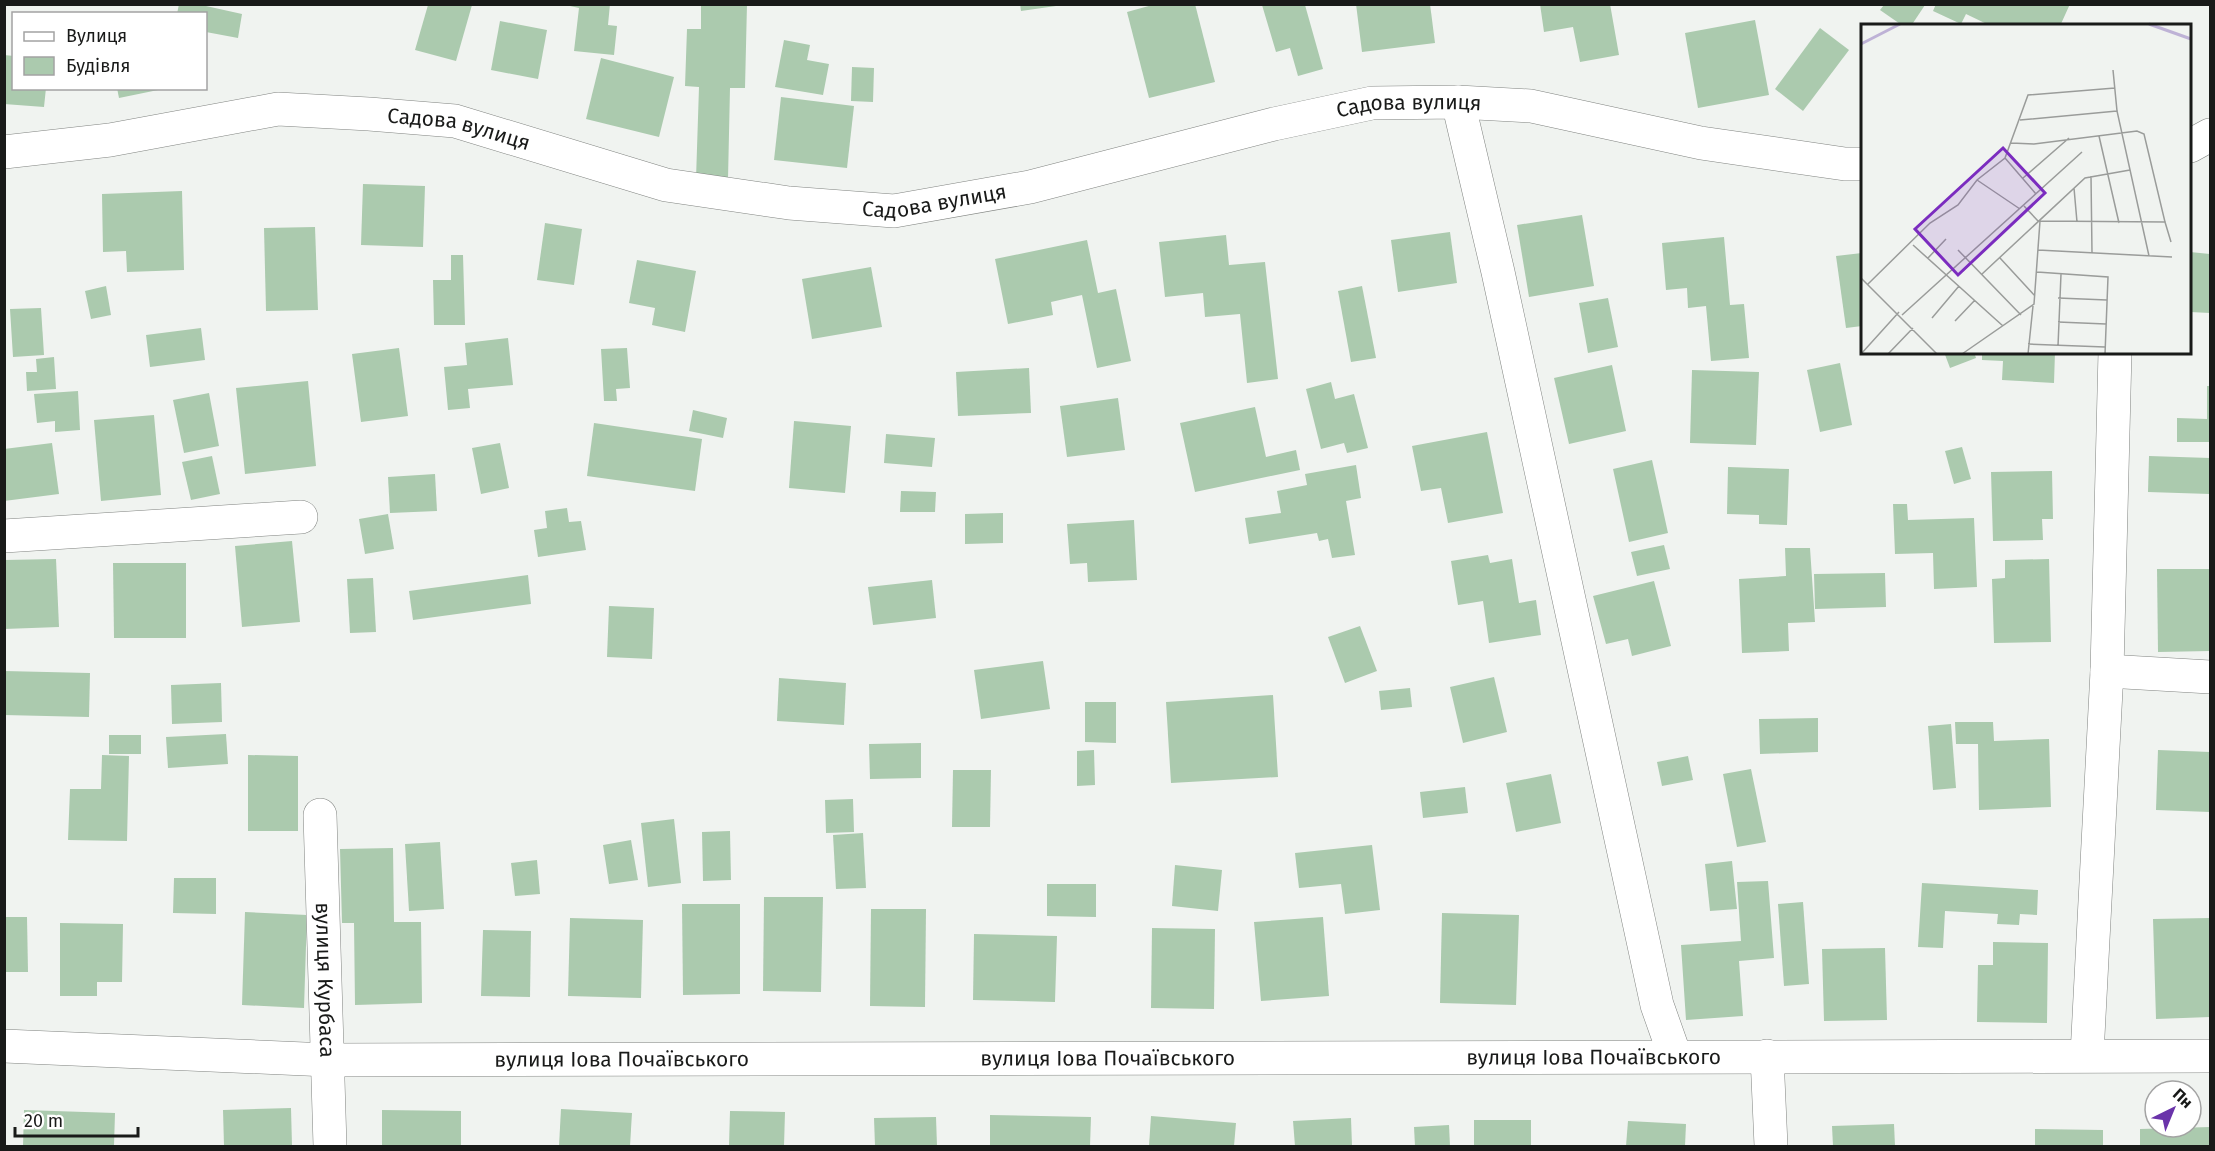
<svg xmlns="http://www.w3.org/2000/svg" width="2215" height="1151" viewBox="0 0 2215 1151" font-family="'Fira Sans',sans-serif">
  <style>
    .building { fill: #abcaae }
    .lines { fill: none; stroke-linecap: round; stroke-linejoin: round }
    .minor-casing { stroke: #818481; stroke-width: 34 }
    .minor { stroke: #fff; stroke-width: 33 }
    .labels { text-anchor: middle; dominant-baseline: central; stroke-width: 4.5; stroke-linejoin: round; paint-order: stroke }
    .street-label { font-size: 21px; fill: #191a19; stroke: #fff }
    .inset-river { fill: none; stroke: #beb2d6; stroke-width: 3 }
    .inset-road { fill: none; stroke: #9a9c9a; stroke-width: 1.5 }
    .view { fill: #7b2cbf; fill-opacity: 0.15; stroke: #7b2cbf; stroke-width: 3 }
    .inset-edge { fill: none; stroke: #191a19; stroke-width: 3 }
  </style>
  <rect width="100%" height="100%" fill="#f0f3f0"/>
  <g class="building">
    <path d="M179,4h18l45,10 -4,24 -32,-6v-18h-29z"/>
    <path d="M561,4h49l-2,21 9,1 -3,29 -40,-4 5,-43z"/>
    <path d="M701,4h46l-2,84h-15l-2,91h-32l3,-92 -14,-1 2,-57h14z"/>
    <path d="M1020,4h35l1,2 -35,5z"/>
    <path d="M1156,4h39l20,78 -66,16 -22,-86z"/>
    <path d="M1356,4h74l5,39 -73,9z"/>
    <path d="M1540,4h70l9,51 -39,7 -7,-35 -29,5z"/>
    <path d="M1936,4h134l-10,22h-69l-25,-12 -5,10 -28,-13z"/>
    <path d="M428,5h44l-16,56 -41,-11z"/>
    <path d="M1262,5h43l18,64 -25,7 -8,-28 -14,4z"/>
    <path d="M1884,5h41l-14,21h-8l-23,-16z"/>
    <path d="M1755,20l14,75 -71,13 -13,-75z"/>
    <path d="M500,21l47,9 -9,49 -47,-9z"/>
    <path d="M1820,28l29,22 -46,61 -28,-22z"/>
    <path d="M784,40l26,5 -3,15 22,4 -6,31 -48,-8z"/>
    <path d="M4,55l10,1v32h32l-2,19 -40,-3z"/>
    <path d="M601,58l73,19 -15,60 -73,-18z"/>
    <path d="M852,67l22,1 -1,34 -22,-1z"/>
    <path d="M117,88h41v2l-39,8z"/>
    <path d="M781,97l73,9 -7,62 -73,-8z"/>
    <path d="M363,184l62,2 -2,61 -62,-2z"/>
    <path d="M182,191l2,79 -57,2 -1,-21 -23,1 -1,-58z"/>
    <path d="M1582,215l12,71 -65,11 -12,-72z"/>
    <path d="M545,223l37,6 -8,56 -37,-5z"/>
    <path d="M315,227l3,83 -52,1 -2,-83z"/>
    <path d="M1450,232l7,51 -59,9 -7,-52z"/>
    <path d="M1226,235l3,30 36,-3 13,117 -31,4 -7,-69 -35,3 -2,-24 -38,4 -6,-55z"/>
    <path d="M1724,237l6,68 14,-1 5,54 -38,3 -5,-55 -18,2 -1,-20 -21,2 -4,-47z"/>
    <path d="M1087,240l11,53 18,-4 15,72 -34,7 -15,-73 -31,7 2,13 -45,9 -13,-65z"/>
    <path d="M2190,252l20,2v59l-20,-1z"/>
    <path d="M1862,253v73l-16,2 -10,-72z"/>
    <path d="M451,255h12l2,70h-31l-1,-45h18z"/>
    <path d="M637,260l59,11 -11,61 -33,-7 3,-17 -26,-5z"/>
    <path d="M871,267l11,60 -70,12 -10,-60z"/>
    <path d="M106,286l5,29 -20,4 -6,-28z"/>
    <path d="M1362,286l14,72 -25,4 -13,-71z"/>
    <path d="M1608,298l10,49 -30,6 -9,-50z"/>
    <path d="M41,308l3,47 -31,2 -3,-48z"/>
    <path d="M201,328l4,32 -55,7 -4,-32z"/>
    <path d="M508,338l5,47 -45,4 2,19 -22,2 -4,-43 23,-2 -2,-22z"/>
    <path d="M399,348l9,68 -47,6 -9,-68z"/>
    <path d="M627,348l3,40 -14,1 1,12h-13l-3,-52z"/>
    <path d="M1944,352h30l2,6 -26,10z"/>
    <path d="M1982,352h73l-1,31 -52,-3 1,-19 -21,-1z"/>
    <path d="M54,357l2,32 -29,2 -1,-19h11l-1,-13z"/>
    <path d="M1840,363l12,62 -32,7 -13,-62z"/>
    <path d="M1612,365l14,66 -57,13 -15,-66z"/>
    <path d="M1029,368l2,45 -73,3 -2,-44z"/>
    <path d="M1692,370l67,2 -3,73 -66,-2z"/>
    <path d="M308,381l8,85 -71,8 -9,-86z"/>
    <path d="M1331,382l4,17 19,-5 14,54 -21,5 -3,-10 -23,6 -15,-60z"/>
    <path d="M2207,386h3v56h-33v-24l30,1z"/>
    <path d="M78,391l2,39 -25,2v-11l-18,2 -3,-29z"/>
    <path d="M209,393l10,53 -35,7 -11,-53z"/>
    <path d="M1118,398l7,52 -58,7 -7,-51z"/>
    <path d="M1255,407l11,50 30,-7 4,20 -105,22 -15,-69z"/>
    <path d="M693,410l34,8 -4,20 -34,-7z"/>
    <path d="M154,415l7,80 -60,6 -7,-81z"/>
    <path d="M794,421l57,5 -6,67 -56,-5z"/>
    <path d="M594,423l108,16 -7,52 -108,-15z"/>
    <path d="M1487,432l16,81 -55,10 -7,-35 -20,3 -9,-45z"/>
    <path d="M886,434l49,4 -3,29 -48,-4z"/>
    <path d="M52,443l7,51 -55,7v-52z"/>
    <path d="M500,443l9,45 -28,6 -9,-46z"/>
    <path d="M1962,447l9,32 -17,5 -9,-33z"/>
    <path d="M212,456l8,38 -29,6 -9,-38z"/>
    <path d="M2149,456l61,2v36l-62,-2z"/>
    <path d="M1652,460l16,73 -39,9 -16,-73z"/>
    <path d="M1356,465l5,33 -15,3 9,54 -23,3 -4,-19 -9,2 -2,-8 -68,11 -4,-26 36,-5 -4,-22 30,-6 -2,-11z"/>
    <path d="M1728,467l61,2 -2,56 -28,-1v-9l-32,-1z"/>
    <path d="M2052,471l1,48h-11l1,21 -50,1 -2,-69z"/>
    <path d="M435,474l2,37 -47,2 -2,-36z"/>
    <path d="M901,491l35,1 -1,20h-35z"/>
    <path d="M1893,504h14l1,16 66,-2 3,69 -43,2 -1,-36 -38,1z"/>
    <path d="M567,508l2,14 12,-1 5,29 -48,7 -4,-27 13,-2 -2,-17z"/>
    <path d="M1003,513v30l-38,1v-30z"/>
    <path d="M388,514l6,35 -29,5 -6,-35z"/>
    <path d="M1134,520l3,60 -49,2 -1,-19 -17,1 -3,-40z"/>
    <path d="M292,541l8,81 -58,5 -7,-81z"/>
    <path d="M1664,545l6,24 -33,7 -6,-24z"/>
    <path d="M1785,548h25l5,74 -27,1 1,28 -47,2 -3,-74 47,-3z"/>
    <path d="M1488,555l2,8 22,-4 7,44 17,-3 5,35 -52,8 -6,-42 -25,4 -7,-44z"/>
    <path d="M56,559l3,68 -55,2v-69z"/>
    <path d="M2049,559l2,83 -57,1 -2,-64 13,-1v-18z"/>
    <path d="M113,563h73v75h-72z"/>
    <path d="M2157,569h53v82l-52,1z"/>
    <path d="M1885,573l1,34 -71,2 -1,-35z"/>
    <path d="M528,575l3,29 -118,16 -4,-29z"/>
    <path d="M373,578l3,54 -26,1 -3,-54z"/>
    <path d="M932,580l4,38 -63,7 -5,-38z"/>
    <path d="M1654,581l17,65 -39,10 -4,-17 -22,5 -13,-48z"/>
    <path d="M609,606l45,2 -2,51 -45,-2z"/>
    <path d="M1360,626l17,45 -32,12 -17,-46z"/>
    <path d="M1043,661l7,48 -69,10 -7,-49z"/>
    <path d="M4,671l86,2 -1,44 -85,-2z"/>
    <path d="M1494,677l13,55 -44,11 -13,-56z"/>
    <path d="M779,678l67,5 -2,42 -67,-4z"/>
    <path d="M221,683l1,39 -50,2 -1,-39z"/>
    <path d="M1410,688l2,19 -31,3 -2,-19z"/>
    <path d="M1273,695l5,82 -107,6 -5,-81z"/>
    <path d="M1085,702h31v41l-31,-1z"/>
    <path d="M1818,718v34l-58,2 -1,-35z"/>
    <path d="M1955,722h38l1,19 55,-2 2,68 -72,3 -1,-66h-22z"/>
    <path d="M1951,724l5,64 -23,2 -5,-64z"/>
    <path d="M226,734l2,30 -60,4 -2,-31z"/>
    <rect x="109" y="735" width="32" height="19"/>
    <path d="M921,743v35l-51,1 -1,-35z"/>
    <path d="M1094,750l1,35 -18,1v-35z"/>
    <path d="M2158,750l52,2v60l-54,-2z"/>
    <path d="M102,755l27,1 -2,85 -59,-1 2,-51h31z"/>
    <path d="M248,755l50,1v75h-50z"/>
    <path d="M1688,756l5,24 -31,6 -5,-24z"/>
    <path d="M1751,769l15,73 -29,5 -14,-73z"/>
    <path d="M953,770h38l-1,57h-38z"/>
    <path d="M1551,774l10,49 -45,9 -10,-49z"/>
    <path d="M1465,787l3,26 -45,5 -3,-26z"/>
    <path d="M853,799l1,33 -28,1 -1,-33z"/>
    <path d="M674,819l7,64 -33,4 -7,-64z"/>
    <path d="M730,831l1,49 -28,1 -1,-49z"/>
    <path d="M863,833l3,55 -30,1 -3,-54z"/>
    <path d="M631,840l7,40 -29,4 -6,-39z"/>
    <path d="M440,842l4,67 -35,2 -4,-67z"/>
    <path d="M1372,845l8,65 -35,4 -4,-30 -42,4 -4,-35z"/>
    <path d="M393,848l1,74h27l1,81 -67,2 -1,-82h-12l-2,-74z"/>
    <path d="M537,860l3,34 -25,2 -4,-33z"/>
    <path d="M1732,861l5,48 -27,2 -5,-47z"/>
    <path d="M1175,865l47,5 -4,41 -46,-5z"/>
    <path d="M174,878h42v36l-43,-1z"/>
    <path d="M1768,881l6,77 -35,3 4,55 -57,4 -5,-75 60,-4 -4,-59z"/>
    <path d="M1922,883l116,7 -1,25 -17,-1 -1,11 -22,-1 1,-10 -53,-3 -2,37 -25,-1z"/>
    <path d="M1047,884h49v33l-49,-1z"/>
    <path d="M764,897h59l-2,95 -58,-1z"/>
    <path d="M1803,902l6,82 -25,2 -6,-82z"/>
    <path d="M682,904h58v90l-57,1z"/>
    <path d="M871,909h55l-1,98 -55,-1z"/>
    <path d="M245,912l62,3 -3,93 -62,-3z"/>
    <path d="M1442,913l77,2 -3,90 -76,-2z"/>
    <path d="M4,917h23l1,55h-24z"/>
    <path d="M1323,917l6,79 -68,5 -7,-79z"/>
    <path d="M570,918l73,2 -2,78 -73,-2z"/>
    <path d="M2210,918v99l-54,2 -3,-100z"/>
    <path d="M60,923l63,1 -1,58h-25v14h-37z"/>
    <path d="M1152,928l63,1 -1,80 -63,-1z"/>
    <path d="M483,930l48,1 -1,66 -49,-1z"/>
    <path d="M974,934l83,2 -2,66 -82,-2z"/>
    <path d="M1993,942l55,1 -1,80 -70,-1 1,-57h15z"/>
    <path d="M1885,948l2,72 -63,1 -2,-72z"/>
    <path d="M291,1108l1,38h-68l-1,-36z"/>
    <path d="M561,1109l71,4 -2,33h-71z"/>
    <path d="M24,1110l91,3 -1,33h-91z"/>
    <path d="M382,1110l79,1v35h-79z"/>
    <path d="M730,1111l55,1 -1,34h-55z"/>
    <path d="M990,1115l101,2 -1,29h-100z"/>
    <path d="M1151,1116l85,7 -2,23h-85z"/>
    <path d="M936,1117l1,29h-62l-1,-28z"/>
    <path d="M1351,1118l1,28h-57l-2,-25z"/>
    <rect x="1474" y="1120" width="57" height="26"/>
    <path d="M1628,1121l58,3 -1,22h-59z"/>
    <path d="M1894,1124l1,22h-62l-1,-20z"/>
    <path d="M1449,1125l1,21h-35l-1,-19z"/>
    <path d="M2210,1127v19h-70v-17z"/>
    <path d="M2035,1129l68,1v16h-68z"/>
  </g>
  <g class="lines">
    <g class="minor-casing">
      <g id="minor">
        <path d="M1458,102l40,170 159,733 18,51"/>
        <path d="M2190,146l20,-11"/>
        <path id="s1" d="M4,152l106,-12 168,-31 91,5 86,7 211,64 123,18 105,8 136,-24 244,-63 98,-21 86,-1 73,4 170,37 144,21h17"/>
        <path d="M4,536l297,-19"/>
        <path d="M2107,671l103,6"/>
        <path id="s2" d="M320,815l10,331"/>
        <path id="s3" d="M4,1046l324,14 1882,-4"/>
        <path d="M2087,1055l20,-384 8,-319"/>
        <path d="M1767,1056l4,90"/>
      </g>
    </g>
    <use href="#minor" class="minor"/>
  </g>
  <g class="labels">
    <g class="street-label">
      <text stroke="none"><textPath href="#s1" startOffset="1432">Садова вулиця</textPath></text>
      <text stroke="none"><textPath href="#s1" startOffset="460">Садова вулиця</textPath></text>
      <text stroke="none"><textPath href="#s1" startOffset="946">Садова вулиця</textPath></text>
      <text stroke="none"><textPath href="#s2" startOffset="165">вулиця Курбаса</textPath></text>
      <text stroke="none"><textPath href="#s3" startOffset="1590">вулиця Іова Почаївського</textPath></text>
      <text stroke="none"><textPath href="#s3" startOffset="1104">вулиця Іова Почаївського</textPath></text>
      <text stroke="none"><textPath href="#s3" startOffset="618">вулиця Іова Почаївського</textPath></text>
    </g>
  </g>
  <g transform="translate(1861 24)">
    <rect width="330" height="330" fill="#f0f3f0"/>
    <path class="inset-river" d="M288,0l42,15M0,20l39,-20"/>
    <path class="inset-road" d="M252,46l4,41 32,145M159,96l97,-9M238,112l20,87M144,134l31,36M230,152l1,77M162,154l46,-40M116,156l43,29M213,164l3,34M163,182l14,15M304,198l6,20M52,221l90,81M97,226l63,65M177,226l134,7M67,234l18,-19M139,234l35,38M176,248l71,5 -3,77M121,250l103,-96 45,-8M0,254l76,76M7,260l62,-61 28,-18 19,-25 28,-22 23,-63 87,-7M197,274l49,2M41,291l180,-163M71,294l27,-32M94,297l20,-21M197,298l48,2M167,320l77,3M197,322l3,-72M0,330l38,-42M27,330l25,-26M101,330l72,-50 6,-83 125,1 -21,-88 -7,-3 -103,13 -23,-1M167,330l5,-48"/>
    <path class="view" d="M142,124l42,45 -87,82 -43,-46z"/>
    <rect width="330" height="330" class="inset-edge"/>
  </g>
  <rect width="2215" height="1151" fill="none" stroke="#191a19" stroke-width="12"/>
  <rect x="12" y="12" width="195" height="78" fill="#ffffff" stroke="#a3a3a3" stroke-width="1.5"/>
  <rect x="24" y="32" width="30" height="9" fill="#ffffff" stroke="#a3a3a3" stroke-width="1.5"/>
  <text x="66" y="42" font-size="18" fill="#191a19">Вулиця</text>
  <rect x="24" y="57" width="30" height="18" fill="#abcaae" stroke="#a3a3a3" stroke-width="1.5"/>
  <text x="66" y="72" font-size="18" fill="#191a19">Будівля</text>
  <g transform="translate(2173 1109) rotate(43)"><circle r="28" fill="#ffffff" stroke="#a3a3a3" stroke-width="1.5"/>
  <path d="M0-4.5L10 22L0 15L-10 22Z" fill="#6a33aa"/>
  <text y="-9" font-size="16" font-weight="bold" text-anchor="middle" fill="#191a19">Пн</text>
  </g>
  <path d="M15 1127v9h123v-9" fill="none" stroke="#191a19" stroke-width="3"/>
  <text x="24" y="1127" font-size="18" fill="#191a19" stroke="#ffffff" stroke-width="4.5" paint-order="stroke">20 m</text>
</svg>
